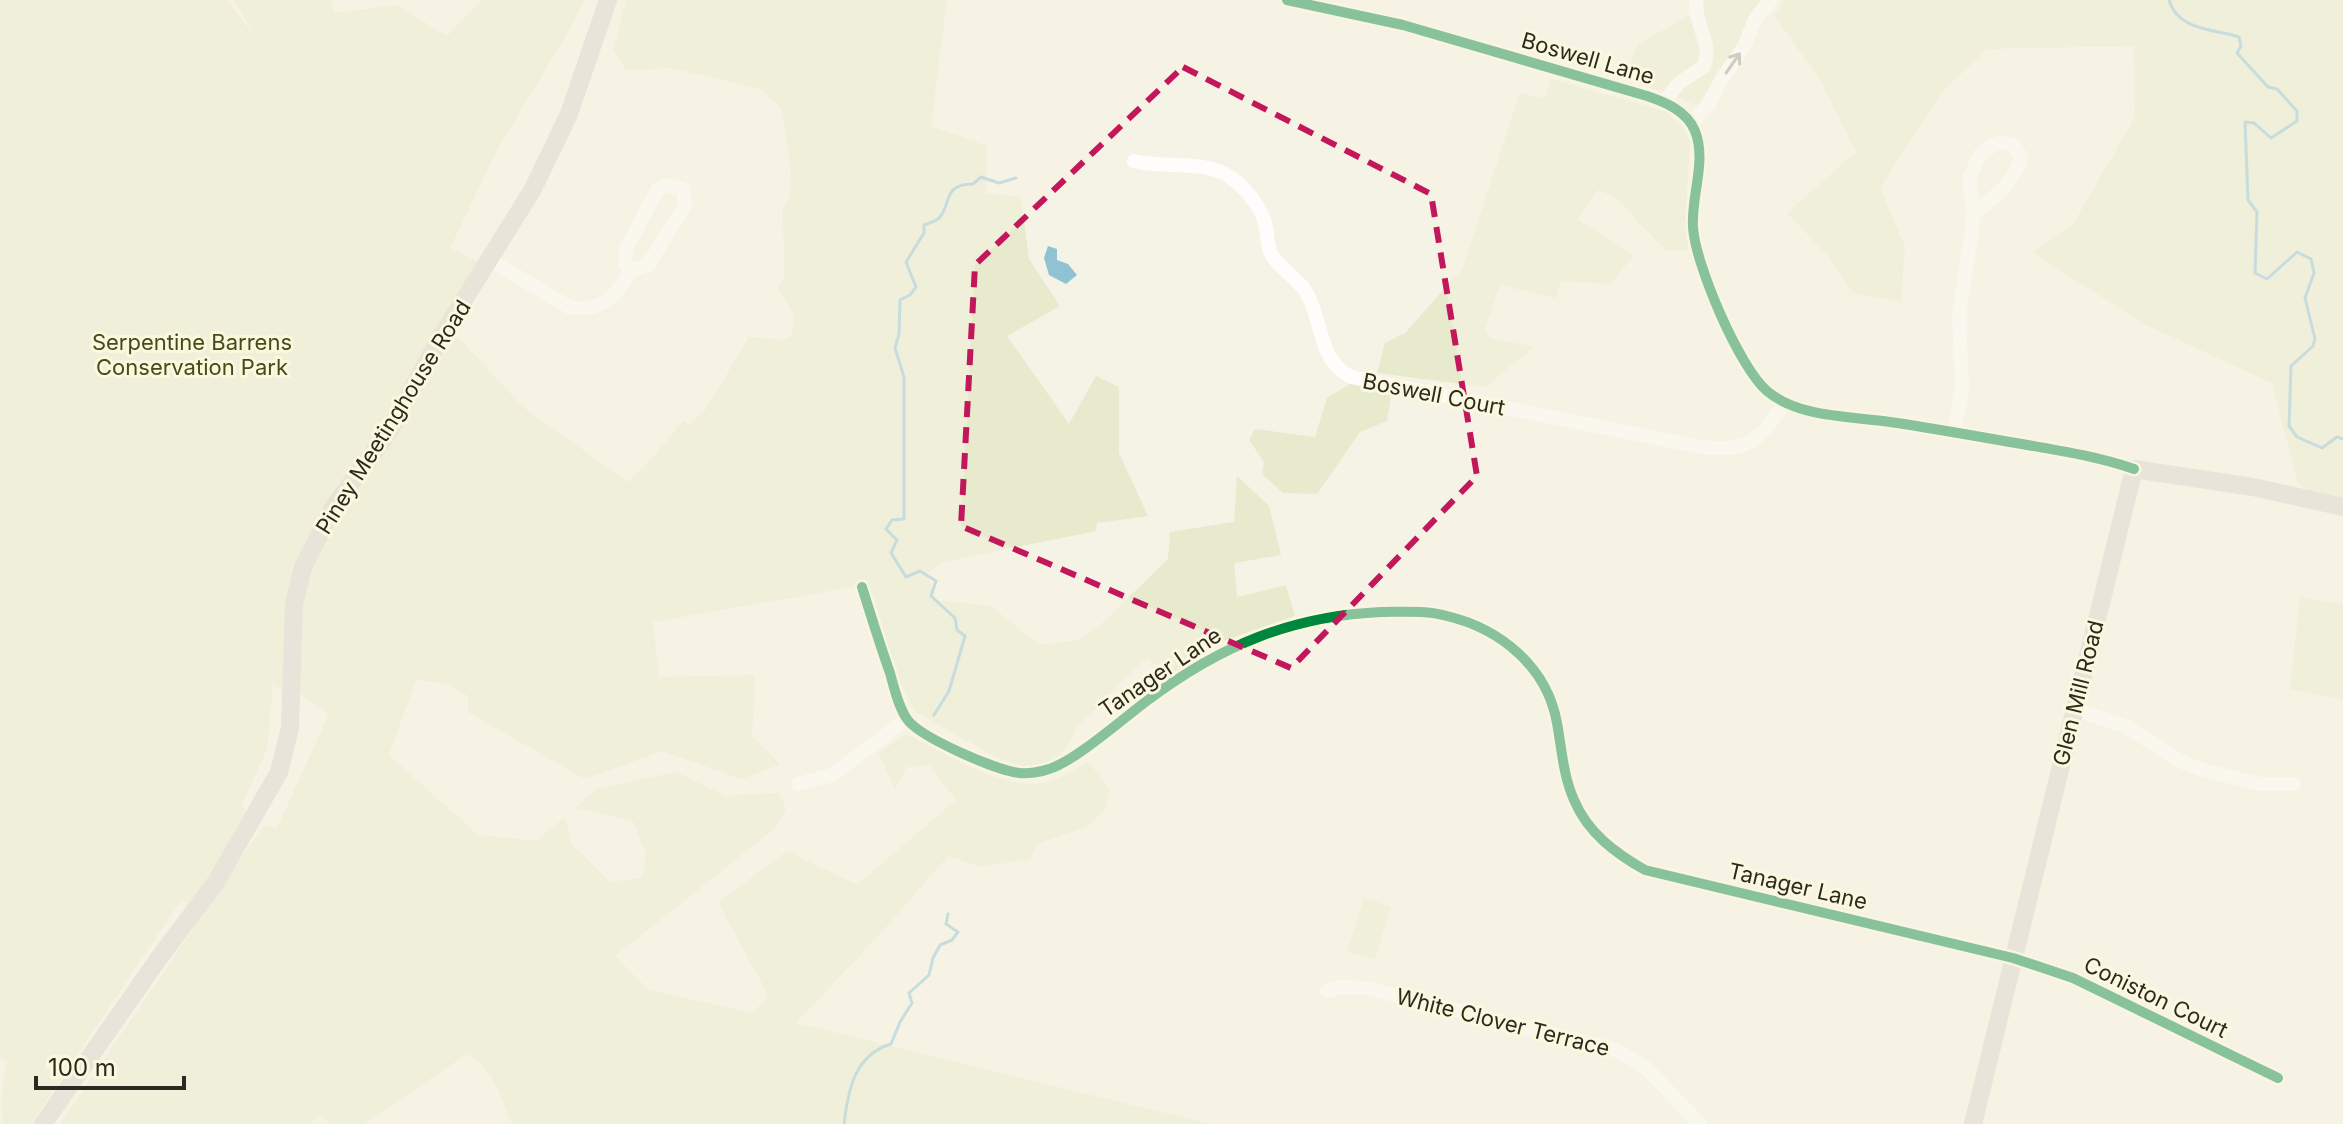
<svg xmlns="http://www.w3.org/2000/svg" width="2343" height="1124" viewBox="0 0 2343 1124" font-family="Inter,sans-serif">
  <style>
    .green { fill: #e8eacd }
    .water { fill: #8fc3d3 }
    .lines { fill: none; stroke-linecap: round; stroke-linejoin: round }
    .stream { stroke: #8fc3d3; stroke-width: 3 }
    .minor { stroke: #fefdfb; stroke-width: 14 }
    .major { stroke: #d8d2cd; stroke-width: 18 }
    .cycleway-casing { stroke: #fcf8de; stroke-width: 15 }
    .cycleway { stroke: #00873e; stroke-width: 10 }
    .oneway { stroke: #a09e98 }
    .marked { fill: none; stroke: #c2185b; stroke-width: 6; stroke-dasharray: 16 10; stroke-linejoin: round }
    .labels { text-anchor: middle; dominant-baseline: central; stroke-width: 6; stroke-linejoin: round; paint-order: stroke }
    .street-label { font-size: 22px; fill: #2c2a20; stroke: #fcf8de }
    .park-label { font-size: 22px; fill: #474b1a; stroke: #fcf8de }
  </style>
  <rect width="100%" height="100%" fill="#f5f3e5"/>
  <g class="green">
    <path d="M0,0h227l29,38 -22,-38h97l4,13 62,-8 50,31 34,-36h103l-13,27 -73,121 -48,100 37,18 -47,74 18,-3 65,70 105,75 19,-18 36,-43 6,4 17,-16 43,-72 32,3 9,-3c11,-18 -3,-33 -12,-49l6,-10 -1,-69 7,-12 1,-27 -9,-61 -22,-20 -89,-21 -45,2 -13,-19 13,-51h321l-16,126 56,20 -1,47 35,4 8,62 31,47 -53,30 62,88 27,-48 23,11v66l29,63 -51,7 -1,8 -152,31 -17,11 9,27 55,6 48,39 39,-5 18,-11 72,-70 2,-27 64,-10 3,-46 32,30 12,49 -47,8 3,34 49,-12 9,31 -66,23 -61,37 -21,-19 -70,70 -9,19 -16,15 -12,4 -18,1 -28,-10 -80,-45 -19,-38 -31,-88 -211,37 6,55 96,-2 -3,60 28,29 -38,15 -80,-28 -77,28 -117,-67v-16l-19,-12 -33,-4 -27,75 89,80 58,6 29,-24 7,28 38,37 32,-4 4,-24 -13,-33 -57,-13 20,-19 80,-17 50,24 53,-3 7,16 -12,20 -159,127 34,34 103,23 17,-17 -51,-93 69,-52 70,34 99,-85 -27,-35 -22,2 -12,21 -17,-35 29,-19c36,19 103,61 143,47 14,-4 27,-13 39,-19l20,28 -4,21 -18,15 -49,18 -8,15 -50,8 -32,-11 -68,78 -84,89 414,101h-698c-11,-26 -18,-57 -45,-70l-104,70h-33l-8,-9 -13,9h-249l203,-298 14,2 52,-114 -38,-27 -8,4 -10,-8 -6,66 -26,57 5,4 -34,62 -23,32 -7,-5 -151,225h-31l3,-4c-3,-18 -1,-40 5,-59l-8,-2z"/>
    <path d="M1704,0h57l-8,9 -12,32 -44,64 -73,-27 14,-34 65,-36z"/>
    <path d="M1786,0h557v507l-12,-3 -33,-20 -26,-101 -130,-60 -110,-71 40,-26 63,-109 -1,-71 -147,3 -45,43 -62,96 25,59 -4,54 -48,-8 -26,-38 -40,-42 69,-61 -34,-68 -48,-70z"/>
    <path d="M1551,79l113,32 16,13 10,17 -4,68 2,41 -22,1 -51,-54 -17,-7 -21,29 56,37 -22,28 -50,-3 -5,17 -56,-13 -15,44 5,9 44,9 -49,40 -108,-14 8,-30 20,-10 57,-64 58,-176 25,6z"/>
    <path d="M1353,382l38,14 -4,25 -27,11 -43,62 -34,-1 -21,-19 2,-12 -15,-22 6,-11 60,8 12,-39z"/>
    <path d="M2300,597l43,7v96l-53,-11z"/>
    <path d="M1364,898l27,9 -16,52 -28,-7z"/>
  </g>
  <path class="water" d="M1048,246l9,3v11l11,4 9,11 -11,9 -17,-9 -5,-17z"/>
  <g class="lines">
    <g class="stream">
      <path d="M2169,0c9,31 46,29 70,37l2,9 -4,7 31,34 9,2 20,22v10l-26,17 -17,-15 -9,-1 3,78 9,12 -2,61 12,6 30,-27 14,7 3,14 -9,25 10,41 -2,7 -22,20 -2,60 8,11 25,11 15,-11 6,2"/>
      <path d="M934,715l15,-24 16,-55 -8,-6 -2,-12 -24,-22 5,-15 -16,-10 -14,6 -15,-24 6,-13 -11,-11 6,-9 12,-1v-142l-9,-29 4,-14 1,-34 10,-5 6,-8 -10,-25 18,-29v-8c5,-2 10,-3 14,-6 14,-12 3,-35 35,-35l8,-7 18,6 17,-5"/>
      <path d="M844,1124c4,-33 10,-69 47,-80l9,-22 12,-19 -3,-10 20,-18 4,-17 7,-13 12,-5 6,-8 -12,-8 2,-10"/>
    </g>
    <g class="minor">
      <path d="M1287,0l116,25 244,71c18,6 40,15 48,35 12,30 -4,64 -2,96 2,37 46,140 74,164 32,27 84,25 123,31 42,6 84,14 126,21 40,7 80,13 118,26"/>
      <path d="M1664,102l15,-19 25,-17c9,-22 -10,-42 -8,-66"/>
      <path d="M1691,123l18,-19 12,-24 23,-33 11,-28 16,-19"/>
      <path d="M1134,161c30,8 70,-2 96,16 14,9 29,28 34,43 4,10 2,21 6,31 7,17 27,26 36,41 17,28 12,69 45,85l344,69c50,7 64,-2 90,-45"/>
      <path d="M667,185l16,4 2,16 -37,60 -18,6 -5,-7 1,-15 32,-60z"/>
      <path d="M490,260l79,47c31,6 47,-10 61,-36"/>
      <path d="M1954,433l8,-45 -3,-72 15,-102 -5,-35 10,-23 11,-9 10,-5 14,3 7,12c-6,25 -28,41 -47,57"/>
      <path d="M862,587c9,29 18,58 28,86 4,14 8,33 17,46 12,18 90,52 113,54 8,1 21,-1 29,-4 25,-7 76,-52 99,-69 72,-54 143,-84 233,-88 22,0 45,-2 66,4 54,13 100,51 110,107 5,27 6,52 17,77 14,33 41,53 71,70l368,88 60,20 205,100"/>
      <path d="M2074,709l51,17 55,35 23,9 57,14h34"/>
      <path d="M798,784l34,-9 75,-56"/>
      <path d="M1327,991l14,-4 25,1 248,61 31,18 55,57"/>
    </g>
    <g class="major">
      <path d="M43,1124l116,-166 57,-76 63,-110 11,-44 4,-124 9,-37 30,-59 56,-77 50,-91 94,-151 36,-75 39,-114"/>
      <path d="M1973,1124l161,-655 119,18 90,20"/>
    </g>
    <g class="cycleway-casing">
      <g id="cycleway">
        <path d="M1287,0l116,25 244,71c18,6 40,15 48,35 12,30 -4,64 -2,96 2,37 46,140 74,164 32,27 84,25 123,31 42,6 84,14 126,21 40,7 80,13 118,26"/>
        <path d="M862,587c9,29 18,58 28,86 4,14 8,33 17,46 12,18 90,52 113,54 8,1 21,-1 29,-4 25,-7 76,-52 99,-69 72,-54 143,-84 233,-88 22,0 45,-2 66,4 54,13 100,51 110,107 5,27 6,52 17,77 14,33 41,53 71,70l368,88 60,20 205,100"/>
      </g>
    </g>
    <use href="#cycleway" class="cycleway"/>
  </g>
  <defs><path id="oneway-shaft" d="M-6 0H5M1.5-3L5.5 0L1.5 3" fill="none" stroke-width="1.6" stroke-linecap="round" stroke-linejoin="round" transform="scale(2)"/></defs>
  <use class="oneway" href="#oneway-shaft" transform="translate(1733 63) rotate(-55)"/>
  <path d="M0 0H2343V1124H0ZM1183,67l248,127 46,282 -186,192 -330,-142 14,-261z" fill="#f5f3e5" fill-opacity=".55" fill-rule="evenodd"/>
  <path class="marked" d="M1183,67l248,127 46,282 -186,192 -330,-142 14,-261z"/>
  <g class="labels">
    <g class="street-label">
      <text transform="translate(1588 58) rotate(16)">Boswell Lane</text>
      <text transform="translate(1434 394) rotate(11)">Boswell Court</text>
      <text transform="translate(393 417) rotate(-58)">Piney Meetinghouse Road</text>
      <text transform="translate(1160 672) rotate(-34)">Tanager Lane</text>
      <text transform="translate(2078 693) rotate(-76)">Glen Mill Road</text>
      <text transform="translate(1798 886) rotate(13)">Tanager Lane</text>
      <text transform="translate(2156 997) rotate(26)">Coniston Court</text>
      <text transform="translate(1503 1022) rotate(14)">White Clover Terrace</text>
    </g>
    <g class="park-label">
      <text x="192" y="342">Serpentine Barrens<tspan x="192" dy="25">Conservation Park</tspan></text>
    </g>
  </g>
  <path d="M36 1076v12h148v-12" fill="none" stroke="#2c2a20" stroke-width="4"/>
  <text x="48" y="1076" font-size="24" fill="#2c2a20" stroke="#fcf8de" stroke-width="6" paint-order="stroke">100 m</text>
</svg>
